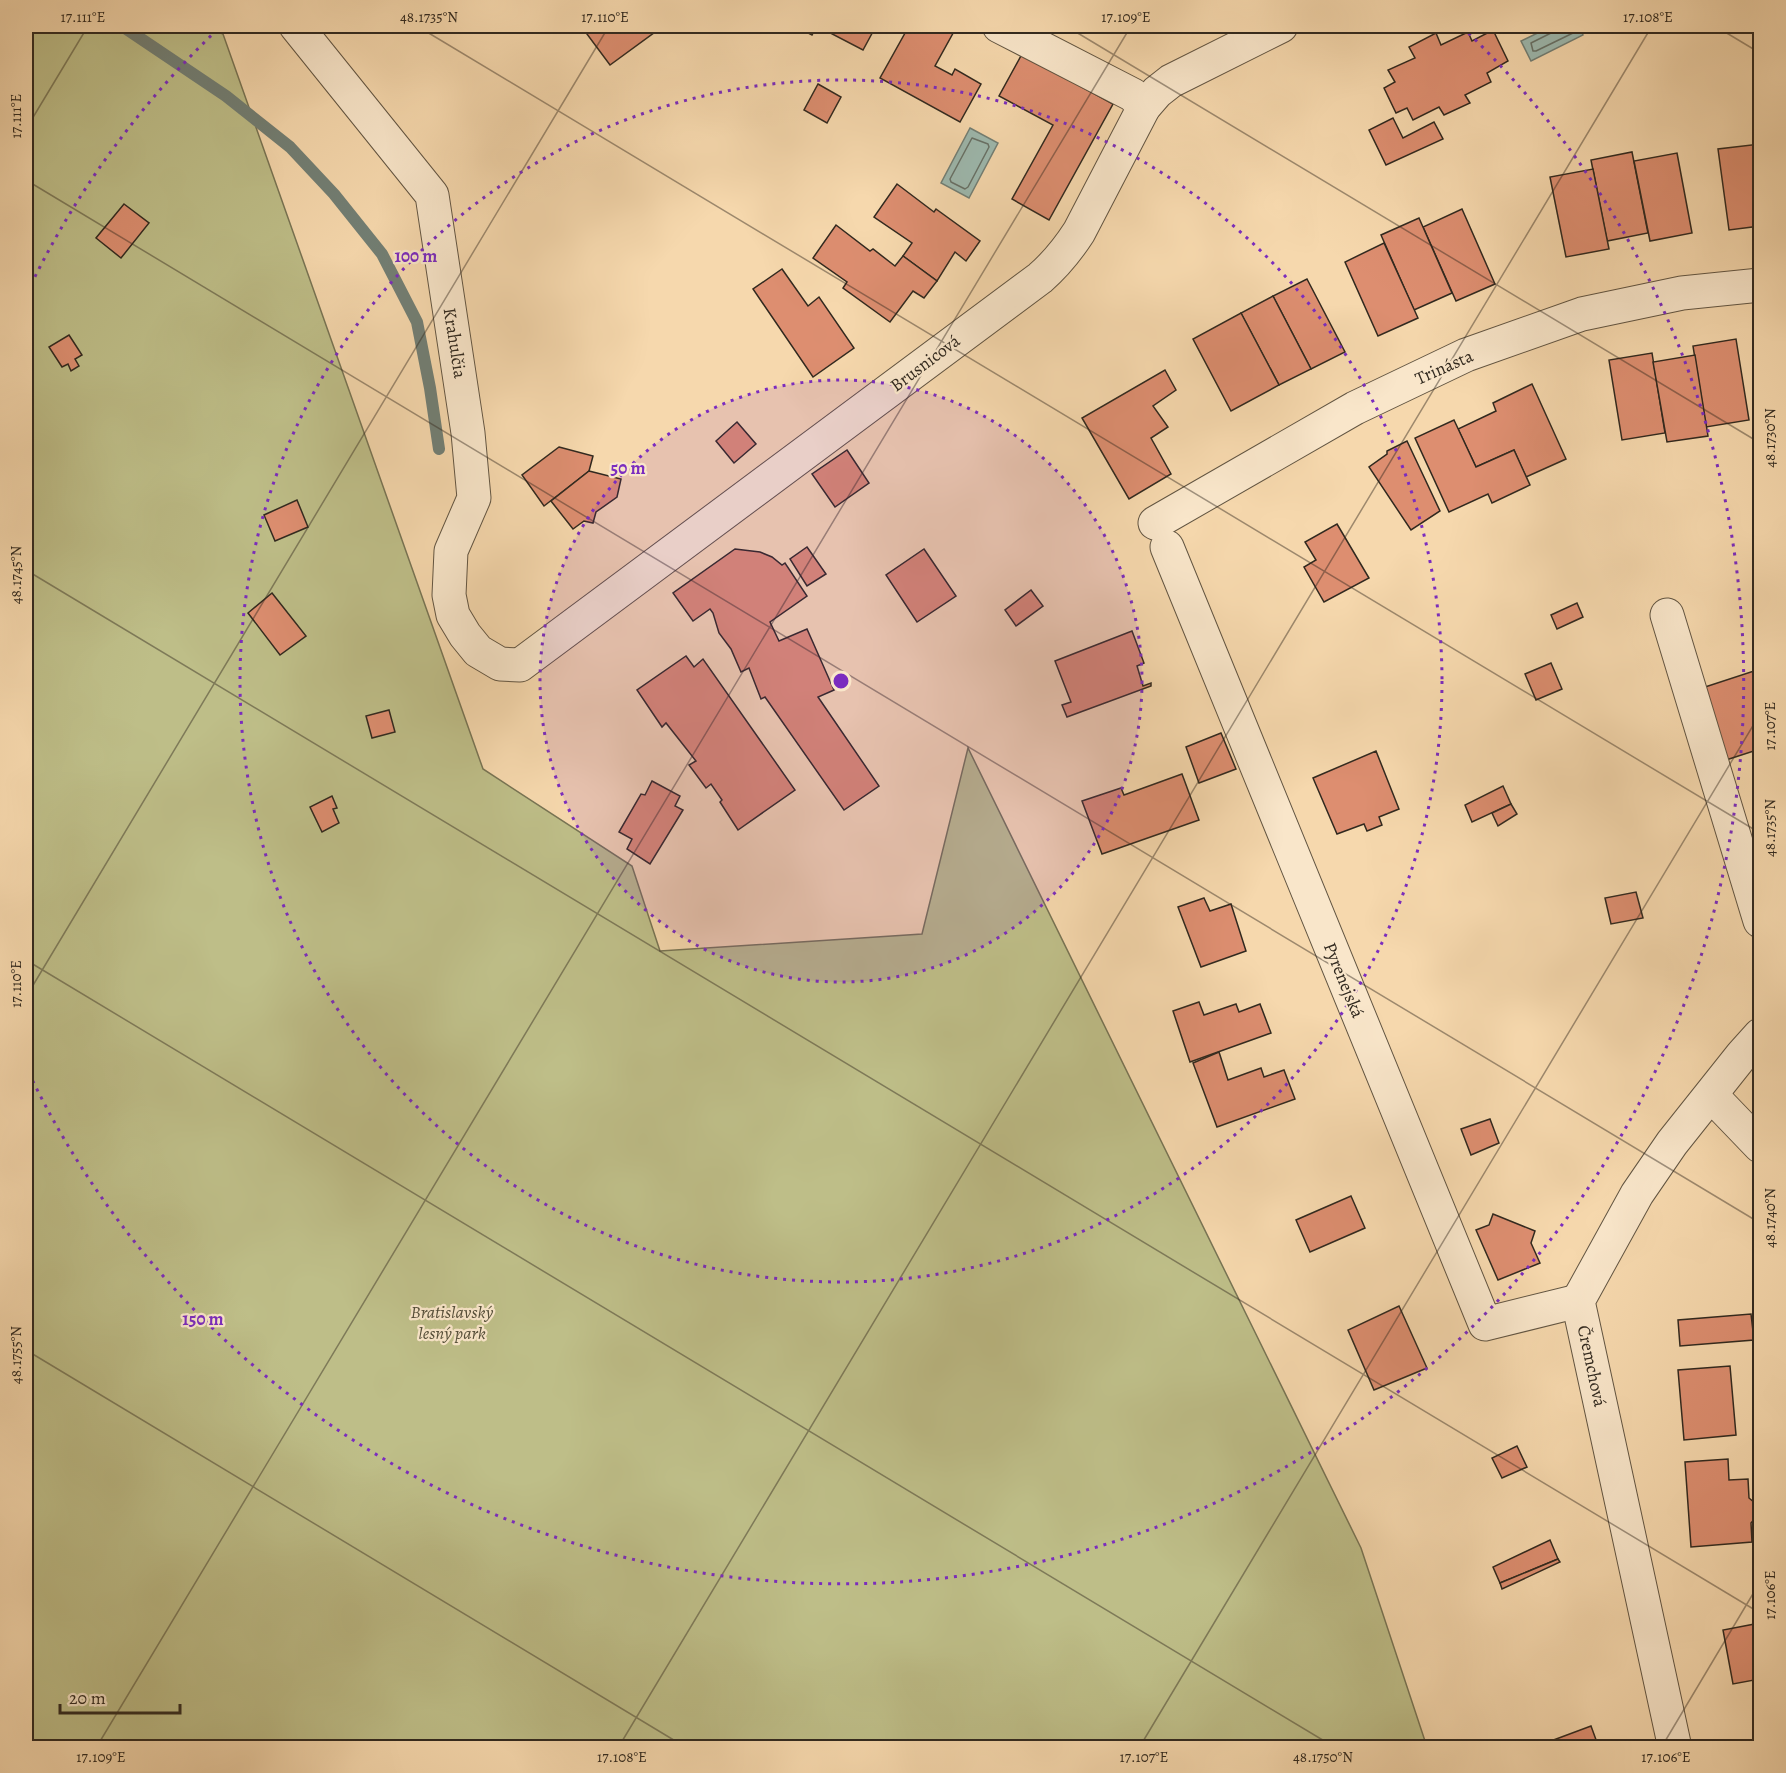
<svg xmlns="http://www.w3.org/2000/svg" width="1786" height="1773" viewBox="0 0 1786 1773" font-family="Alegreya,serif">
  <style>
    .green { fill: #bebe88; stroke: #787454; stroke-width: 1.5 }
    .water { fill: #9db9af; stroke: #727f75; stroke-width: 1.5 }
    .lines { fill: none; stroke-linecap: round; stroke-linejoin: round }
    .shore { stroke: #677167; stroke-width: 1.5 }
    .stream { stroke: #727f75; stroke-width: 12 }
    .building { fill: #dd8e70; stroke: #31291f; stroke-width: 1.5 }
    .minor-casing { stroke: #625542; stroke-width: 35 }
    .minor { stroke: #f9e6ca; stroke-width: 33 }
    .ticks { fill: none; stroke: #31291f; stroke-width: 1.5; stroke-opacity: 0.45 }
    .ring { fill: none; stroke: #7b2cbf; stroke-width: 3; stroke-dasharray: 3 6 }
    .labels { text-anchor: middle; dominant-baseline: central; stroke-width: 4.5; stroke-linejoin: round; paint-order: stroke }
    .street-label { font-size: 18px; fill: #31291f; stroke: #f9e6ca }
    .park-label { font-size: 18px; font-style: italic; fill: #544e39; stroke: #f9e6ca }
    .centre { fill: #7b2cbf; stroke: #f9e6ca; stroke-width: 3 }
    .ring-label { font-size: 18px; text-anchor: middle; font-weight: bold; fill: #7b2cbf; stroke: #f9e6ca; stroke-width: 4.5; stroke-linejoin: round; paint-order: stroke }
    .neatline { fill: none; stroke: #31291f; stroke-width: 2 }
    .ticks-label { font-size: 15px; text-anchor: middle; fill: #31291f }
  </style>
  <rect width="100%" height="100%" fill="#f6d8ad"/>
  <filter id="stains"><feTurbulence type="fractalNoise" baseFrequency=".00333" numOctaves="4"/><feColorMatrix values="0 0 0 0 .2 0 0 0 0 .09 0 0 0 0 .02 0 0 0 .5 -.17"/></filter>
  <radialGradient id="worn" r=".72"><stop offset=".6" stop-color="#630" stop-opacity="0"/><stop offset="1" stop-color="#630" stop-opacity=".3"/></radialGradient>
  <path class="green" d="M26,26h179l18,8 260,735 149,97 28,85 262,-17 46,-186 393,800 66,199 -1401,1z"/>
  <g class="water">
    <path d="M1552,26h27l4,9 -52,26 -10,-20z"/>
    <path d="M970,128l28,15 -29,55 -28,-15z"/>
  </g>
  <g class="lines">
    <g class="shore">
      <path d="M1553,26l-2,7 -20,10 2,8h3l37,-18 1,-7"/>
      <path d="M972,138l16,6 1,3 -21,40 -3,2 -14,-7 -1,-3z"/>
    </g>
    <path class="stream" d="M122,26l104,70 64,51 44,47 48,60 35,68 13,66 9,61"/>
  </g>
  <g class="building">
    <path d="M581,26h69l5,6 -45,33z"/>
    <path d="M795,26h81l-13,24 -46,-24 -5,9z"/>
    <path d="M909,26h48l-22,40 17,9 3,-6 26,15 -21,38 -80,-44z"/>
    <path d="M1493,30l15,31 -21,12 4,9 -26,13 5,8 -26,12 -5,-8 -26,13 -6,-12 -11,5 -12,-25 11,-6 -7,-12 27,-12 -6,-11 27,-14 5,12 27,-13 4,9z"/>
    <path d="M1022,54l91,50 -64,116 -37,-21 41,-74 -54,-29z"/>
    <path d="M818,84l23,13 -14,26 -23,-13z"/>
    <path d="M1393,118l10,20 31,-16 9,17 -57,26 -17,-35z"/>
    <path d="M1760,144v82l-31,4 -11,-81z"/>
    <path d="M1632,152l16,81 -41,8 -16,-81z"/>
    <path d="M1677,153l15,80 -42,8 -16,-80z"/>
    <path d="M1593,169l16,80 -43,8 -16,-80z"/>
    <path d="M897,184l37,28 2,-3 44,32 -14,20 -11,-9 -18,29 -34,-25 9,-13 -38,-26z"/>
    <path d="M124,204l25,19 -28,35 -25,-20z"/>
    <path d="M1462,209l33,75 -39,17 -33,-74z"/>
    <path d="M1419,218l33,75 -38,17 -33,-75z"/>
    <path d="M836,225l34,26 3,-2 22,17 8,-10 34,25 -13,17 -11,-7 -23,31 -47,-34 4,-6 -34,-24z"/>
    <path d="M1384,243l34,75 -40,18 -33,-74z"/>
    <path d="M782,269l26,37 11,-9 35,51 -41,29 -60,-88z"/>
    <path d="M1307,279l38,73 -34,17 -38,-73z"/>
    <path d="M1273,296l38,73 -32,16 -38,-72z"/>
    <path d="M1241,313l38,72 -48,26 -38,-72z"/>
    <path d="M69,335l13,20 -7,4 4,7 -8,5 -3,-7 -6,3 -13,-20z"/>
    <path d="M1736,339l13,81 -43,7 -13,-81z"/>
    <path d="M1652,353l13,80 -43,7 -13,-80z"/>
    <path d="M1695,355l13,81 -41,6 -14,-80z"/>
    <path d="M1165,370l11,20 -23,16 15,21 -17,11 20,36 -42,25 -47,-81z"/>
    <path d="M1532,384l34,75 -40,18 -12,-27 -38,17 -18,-38 38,-18 -3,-8z"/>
    <path d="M1454,420l22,47 38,-17 16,35 -38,18 -4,-9 -39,18 -34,-74z"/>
    <path d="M737,422l19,22 -22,19 -18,-22z"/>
    <path d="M1407,441l33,70 -29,19 -42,-63 18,-13v-3z"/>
    <path d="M559,447l34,9 -4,15 -45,35 -22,-31z"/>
    <path d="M847,450l22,33 -34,24 -23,-33z"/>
    <path d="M589,471l32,8 -4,18 -21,15 -3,11 -9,-2 -11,8 -22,-28z"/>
    <path d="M297,500l11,27 -33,14 -11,-26z"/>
    <path d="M1337,524l32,54 -45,24 -20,-35 12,-7 -11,-18z"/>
    <path d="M807,547l19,27 -19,12 -17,-27z"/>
    <path d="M735,549l25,3 12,5 10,8 3,-2 22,33 -37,26 9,19 28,-12 27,61 -16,7 61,89 -35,24 -79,-113 -4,2 -12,-31 -8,4 -10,-23 -12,-16 -6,-20 -3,-4 -17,12 -20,-28z"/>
    <path d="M924,549l32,47 -39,26 -31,-47z"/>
    <path d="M1031,590l12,16 -27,20 -11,-16z"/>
    <path d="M272,593l34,43 -26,19 -32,-42z"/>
    <path d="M1577,603l6,14 -26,12 -6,-14z"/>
    <path d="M1132,631l12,32 -7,3 6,20 8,-3v3l-84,31 -5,-12 9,-3 -16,-41z"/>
    <path d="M686,656l8,11 9,-8 92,131 -57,40 -18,-28 2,-2 -11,-16 -5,4 -17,-23 7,-4 -30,-38 -4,4 -25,-37z"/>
    <path d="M1551,663l11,26 -26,11 -11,-26z"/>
    <path d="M1760,669v80l-34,11 -24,-72z"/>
    <path d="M389,710l6,22 -23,6 -6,-22z"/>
    <path d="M1221,733l15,36 -37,14 -13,-36z"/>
    <path d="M1376,751l23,58 -20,8 3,8 -15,6 -3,-7 -27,10 -24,-56z"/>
    <path d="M1182,774l17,46 -97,34 -20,-53 39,-13 3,7z"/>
    <path d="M652,781l28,15 -5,10 8,4 -33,54 -23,-15 5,-10 -13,-7 22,-38 4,1z"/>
    <path d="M1503,786l8,18 -39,18 -7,-17z"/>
    <path d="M332,796l5,12 -4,1 6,14 -17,9 -12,-25z"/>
    <path d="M1511,804l6,10 -19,12 -6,-13z"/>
    <path d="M1760,835v30l-8,-28z"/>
    <path d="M1636,892l7,26 -32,6 -6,-26z"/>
    <path d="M1204,898l6,13 21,-7 15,47 -45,16 -23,-60z"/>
    <path d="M1199,1002l5,13 32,-11 3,8 21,-8 11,29 -81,29 -17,-51z"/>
    <path d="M1219,1052l9,28 33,-12 3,9 20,-7 11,29 -78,28 -24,-64z"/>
    <path d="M1490,1119l9,24 -28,12 -10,-26z"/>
    <path d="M1351,1196l14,32 -55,24 -14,-32z"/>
    <path d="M1493,1214l42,17 -4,12 9,20 -42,17 -22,-50 13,-5z"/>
    <path d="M1399,1306l28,62 -53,22 -26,-60z"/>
    <path d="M1751,1314l3,26 -74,6 -2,-26z"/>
    <path d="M1730,1366l6,69 -52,5 -6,-70z"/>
    <path d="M1517,1446l10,21 -25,11 -10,-20z"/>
    <path d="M1728,1459l1,21 19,-1 1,19 7,6 1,12 -6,7 1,19 -61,5 -6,-85z"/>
    <path d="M1550,1540l8,19 -58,24 -7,-16z"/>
    <path d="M1558,1559l2,3 -58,27 -2,-6z"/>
    <path d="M1760,1623v56l-27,5 -10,-54z"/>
    <path d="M1591,1726l8,22h-67z"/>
  </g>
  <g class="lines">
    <g class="minor-casing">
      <g id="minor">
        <path d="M296,26l136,169 36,238 6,65 -23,53 -2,44 4,20 12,20 13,16 22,13 20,1 520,-387c16,-14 28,-29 39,-46l65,-125 13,-15 14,-11 110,-55"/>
        <path d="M999,26l134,69 11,12"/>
        <path d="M1155,523l200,-115 111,-53 116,-41 100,-21 78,-8"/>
        <path d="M1167,547l318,777 93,-23"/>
        <path d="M1667,615l93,306"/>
        <path d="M1711,1095l49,51"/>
        <path d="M1675,1748l-97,-447 59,-107 35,-51 70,-88 18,-20"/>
      </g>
    </g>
    <use href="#minor" class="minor"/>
  </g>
  <path class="ticks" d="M417,26l1343,807M1066,26l694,417M1715,26l45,27M26,129l62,-103M26,180l1734,1043M26,570l1734,1043M26,960l1310,788M26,997l583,-971M26,1350l661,398M26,1740l12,8M96,1748l1035,-1722M618,1748l1034,-1722M1139,1748l621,-1034M1661,1748l99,-166"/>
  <circle cx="841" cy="681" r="301" fill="#7b2cbf" fill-opacity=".12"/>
  <g class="ring">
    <circle cx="841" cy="681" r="301"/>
    <circle cx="841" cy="681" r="601"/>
    <path d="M27 293A902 902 0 0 1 220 27M1462 27A902 902 0 1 1 27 1069"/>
  </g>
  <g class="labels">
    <g class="street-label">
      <text transform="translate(455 343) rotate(81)">Krahulčia</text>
      <text transform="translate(925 363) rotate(-37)">Brusnicová</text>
      <text transform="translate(1444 367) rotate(-24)">Trinásta</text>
      <text transform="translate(1344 980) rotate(68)">Pyrenejská</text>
      <text transform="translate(1592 1366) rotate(78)">Čremchová</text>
    </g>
    <g class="park-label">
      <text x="452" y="1312">Bratislavský<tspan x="452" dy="21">lesný park</tspan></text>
    </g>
  </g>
  <circle cx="841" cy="681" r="9" class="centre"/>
  <g class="ring-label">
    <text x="416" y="262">100 m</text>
    <text x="628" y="474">50 m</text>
    <text x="203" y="1325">150 m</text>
  </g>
  <rect width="1786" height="1773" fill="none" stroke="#f6d8ad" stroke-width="66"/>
  <path d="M60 1704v9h120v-9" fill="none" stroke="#31291f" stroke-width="3"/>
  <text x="69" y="1704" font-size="18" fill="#31291f" stroke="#f9e6ca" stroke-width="4.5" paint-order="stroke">20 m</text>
  <rect x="33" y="33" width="1720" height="1707" class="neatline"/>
  <g class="ticks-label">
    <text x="83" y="22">17.111°E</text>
    <text x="429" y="22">48.1735°N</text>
    <text x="605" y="22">17.110°E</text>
    <text x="1126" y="22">17.109°E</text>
    <text x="1648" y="22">17.108°E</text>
    <text transform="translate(16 116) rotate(-90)" y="5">17.111°E</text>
    <text transform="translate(1770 438) rotate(-90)" y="5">48.1730°N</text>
    <text transform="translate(16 575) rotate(-90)" y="5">48.1745°N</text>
    <text transform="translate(1770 726) rotate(-90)" y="5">17.107°E</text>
    <text transform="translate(1770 828) rotate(-90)" y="5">48.1735°N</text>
    <text transform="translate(16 984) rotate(-90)" y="5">17.110°E</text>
    <text transform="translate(1770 1218) rotate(-90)" y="5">48.1740°N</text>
    <text transform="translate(16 1355) rotate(-90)" y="5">48.1755°N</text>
    <text transform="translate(1770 1595) rotate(-90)" y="5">17.106°E</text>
    <text x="101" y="1762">17.109°E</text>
    <text x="622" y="1762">17.108°E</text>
    <text x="1144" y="1762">17.107°E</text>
    <text x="1323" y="1762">48.1750°N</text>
    <text x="1666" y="1762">17.106°E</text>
  </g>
  <rect width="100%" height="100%" filter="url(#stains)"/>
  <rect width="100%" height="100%" fill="url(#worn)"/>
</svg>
